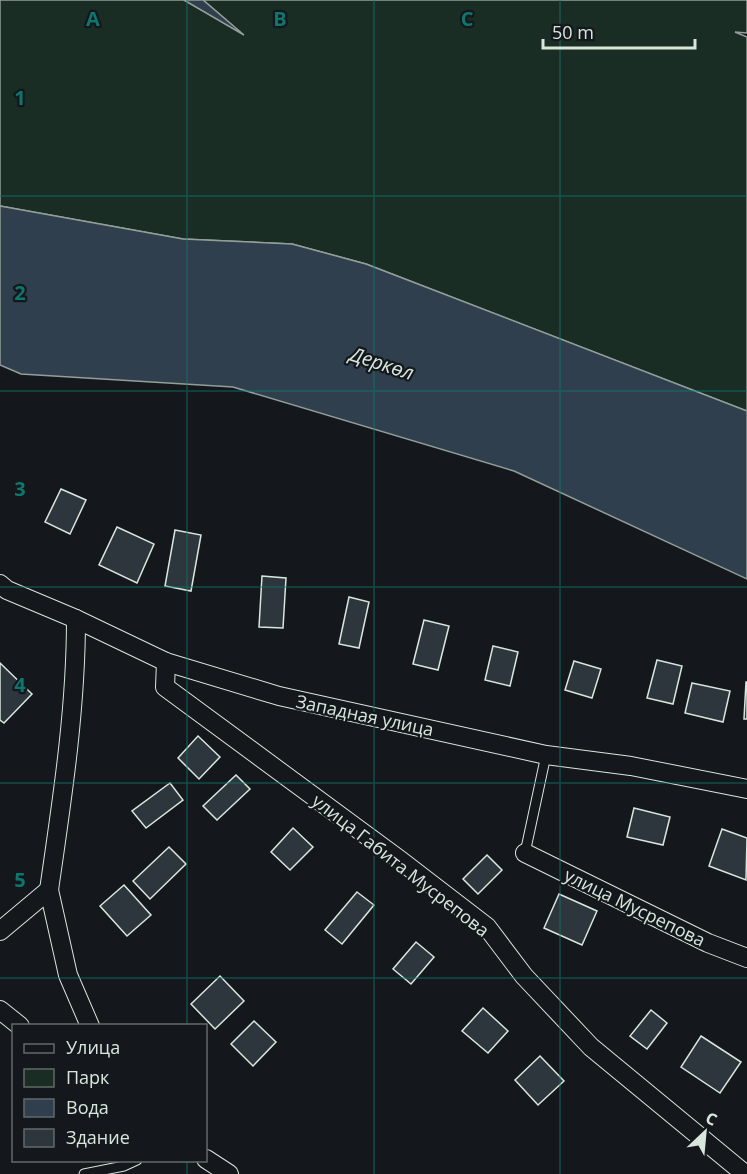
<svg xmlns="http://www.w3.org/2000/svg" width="747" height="1174" viewBox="0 0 747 1174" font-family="'Open Sans',sans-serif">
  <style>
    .green { fill: #1a2d24; stroke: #939e99; stroke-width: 1.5 }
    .water { fill: #2f3f4d; stroke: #939e99; stroke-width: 1.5 }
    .building { fill: #2c363c; stroke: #d8e6dc; stroke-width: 1.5 }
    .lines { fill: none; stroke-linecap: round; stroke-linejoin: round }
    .service-casing { stroke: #d8e6dc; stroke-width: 11 }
    .minor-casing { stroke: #d8e6dc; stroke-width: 20 }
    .service { stroke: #14181c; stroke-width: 9 }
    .minor { stroke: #14181c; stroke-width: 18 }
    .grid { fill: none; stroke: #0f766e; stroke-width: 1.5; stroke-opacity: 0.55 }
    .labels { text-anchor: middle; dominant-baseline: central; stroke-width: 4.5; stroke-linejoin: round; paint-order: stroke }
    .street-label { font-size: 18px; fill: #d8e6dc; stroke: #14181c }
    .water-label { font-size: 20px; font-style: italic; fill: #d8e6dc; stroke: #14181c }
    .grid-label { font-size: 20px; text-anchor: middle; font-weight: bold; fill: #0f766e; stroke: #14181c; stroke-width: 4.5; stroke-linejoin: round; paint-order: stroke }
  </style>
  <rect width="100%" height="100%" fill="#14181c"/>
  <path class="green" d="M0,0h184l56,32 -37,-32h544v33l-12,-1 12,5v374l-381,-147 -74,-20 -109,-5 -183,-33z"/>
  <g class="water">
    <path d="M184,0h19l41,35z"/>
    <path d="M0,206l183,33 109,5 74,20 381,147v168l-233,-108 -281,-84 -212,-13 -21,-9z"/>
  </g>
  <g class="building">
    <path d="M61,489l25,11 -16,34 -25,-12z"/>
    <path d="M117,527l37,17 -17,39 -38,-18z"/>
    <path d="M175,530l26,5 -10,56 -26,-5z"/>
    <path d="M262,576l24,2 -3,50 -24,-1z"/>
    <path d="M349,597l20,5 -10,46 -20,-4z"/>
    <path d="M424,620l25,6 -11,44 -25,-6z"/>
    <path d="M493,646l25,6 -8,34 -25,-6z"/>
    <path d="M657,660l25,6 -9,38 -26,-6z"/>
    <path d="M574,661l27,8 -9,29 -27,-8z"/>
    <path d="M0,663l32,31 -28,29 -4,-3z"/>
    <path d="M746,682h1v37h-3z"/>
    <path d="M692,683l38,8 -7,31 -38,-9z"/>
    <path d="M198,736l22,21 -21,22 -21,-21z"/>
    <path d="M236,775l14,14 -33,31 -14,-14z"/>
    <path d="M170,783l13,17 -37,28 -14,-17z"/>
    <path d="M634,808l36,9 -7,28 -36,-8z"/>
    <path d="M293,828l20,19 -23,23 -19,-18z"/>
    <path d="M722,829l25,9 -1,42 -37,-14z"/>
    <path d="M169,847l17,17 -36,35 -17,-18z"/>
    <path d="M487,855l15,15 -24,24 -15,-15z"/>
    <path d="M124,885l27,30 -24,21 -27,-30z"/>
    <path d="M357,892l17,13 -32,39 -17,-14z"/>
    <path d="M559,894l38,17 -15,34 -38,-17z"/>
    <path d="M416,942l18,15 -23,27 -18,-15z"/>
    <path d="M220,976l24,25 -29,28 -24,-25z"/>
    <path d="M483,1008l25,23 -20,22 -26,-22z"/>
    <path d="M651,1010l16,13 -20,26 -17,-13z"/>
    <path d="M254,1021l22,21 -23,24 -22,-22z"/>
    <path d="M701,1036l40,26 -21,31 -39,-26z"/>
    <path d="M540,1056l24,25 -26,24 -23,-25z"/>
  </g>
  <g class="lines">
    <g class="service-casing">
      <g id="service">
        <path d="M525,853l21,-98"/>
        <path d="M84,1174l40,-8 13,-6"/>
      </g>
    </g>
    <g class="minor-casing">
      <g id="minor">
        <path d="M0,584l7,6 69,29 90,43 113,34 267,59 85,11 116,23"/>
        <path d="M166,662l-1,25 235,173 87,67 37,49 67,71 154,127"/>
        <path d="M525,853l183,90 39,15"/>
        <path d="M49,890c13,-90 27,-180 27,-271"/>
        <path d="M0,931l49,-41 19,85 22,51"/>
        <path d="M0,1010l20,16"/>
        <path d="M206,1159l23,15"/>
      </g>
    </g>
    <use href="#service" class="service"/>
    <use href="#minor" class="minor"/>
  </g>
  <path class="grid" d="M187,0v1026M374,0v1174M560,0v1174M0,196h747M0,391h747M0,587h747M0,783h747M0,978h747M187,1160v14"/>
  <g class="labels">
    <g class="street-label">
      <text transform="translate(365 715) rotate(12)">Западная улица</text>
      <text transform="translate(401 865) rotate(38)">улица Габита Мусрепова</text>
      <text transform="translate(635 907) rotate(26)">улица Мусрепова</text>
    </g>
    <g class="water-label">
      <text transform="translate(382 363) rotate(18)">Деркөл</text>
    </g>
  </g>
  <g class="grid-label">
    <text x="93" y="26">A</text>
    <text x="280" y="26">B</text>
    <text x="467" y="26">C</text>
    <text x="20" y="105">1</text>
    <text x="20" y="300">2</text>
    <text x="20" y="496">3</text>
    <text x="20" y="692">4</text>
    <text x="20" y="887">5</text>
  </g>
  <rect x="12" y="1024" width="195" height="138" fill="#14181c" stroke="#626a69" stroke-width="1.5"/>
  <rect x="24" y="1044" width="30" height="9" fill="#14181c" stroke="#626a69" stroke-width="1.5"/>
  <text x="66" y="1054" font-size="18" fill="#d8e6dc">Улица</text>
  <rect x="24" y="1069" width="30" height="18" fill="#1a2d24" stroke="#626a69" stroke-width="1.5"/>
  <text x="66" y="1084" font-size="18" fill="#d8e6dc">Парк</text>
  <rect x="24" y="1099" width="30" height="18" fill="#2f3f4d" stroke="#626a69" stroke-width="1.5"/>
  <text x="66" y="1114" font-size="18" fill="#d8e6dc">Вода</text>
  <rect x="24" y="1129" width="30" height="18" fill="#2c363c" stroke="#626a69" stroke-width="1.5"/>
  <text x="66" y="1144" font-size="18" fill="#d8e6dc">Здание</text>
  <g transform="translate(705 1132) rotate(26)" stroke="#14181c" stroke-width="4.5" paint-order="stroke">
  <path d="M0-4.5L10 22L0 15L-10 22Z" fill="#d8e6dc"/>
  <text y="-9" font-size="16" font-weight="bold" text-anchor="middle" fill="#d8e6dc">С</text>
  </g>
  <path d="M543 39v9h152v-9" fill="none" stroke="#d8e6dc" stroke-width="3"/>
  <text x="552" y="39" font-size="18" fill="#d8e6dc" stroke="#14181c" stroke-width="4.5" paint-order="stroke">50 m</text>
</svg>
